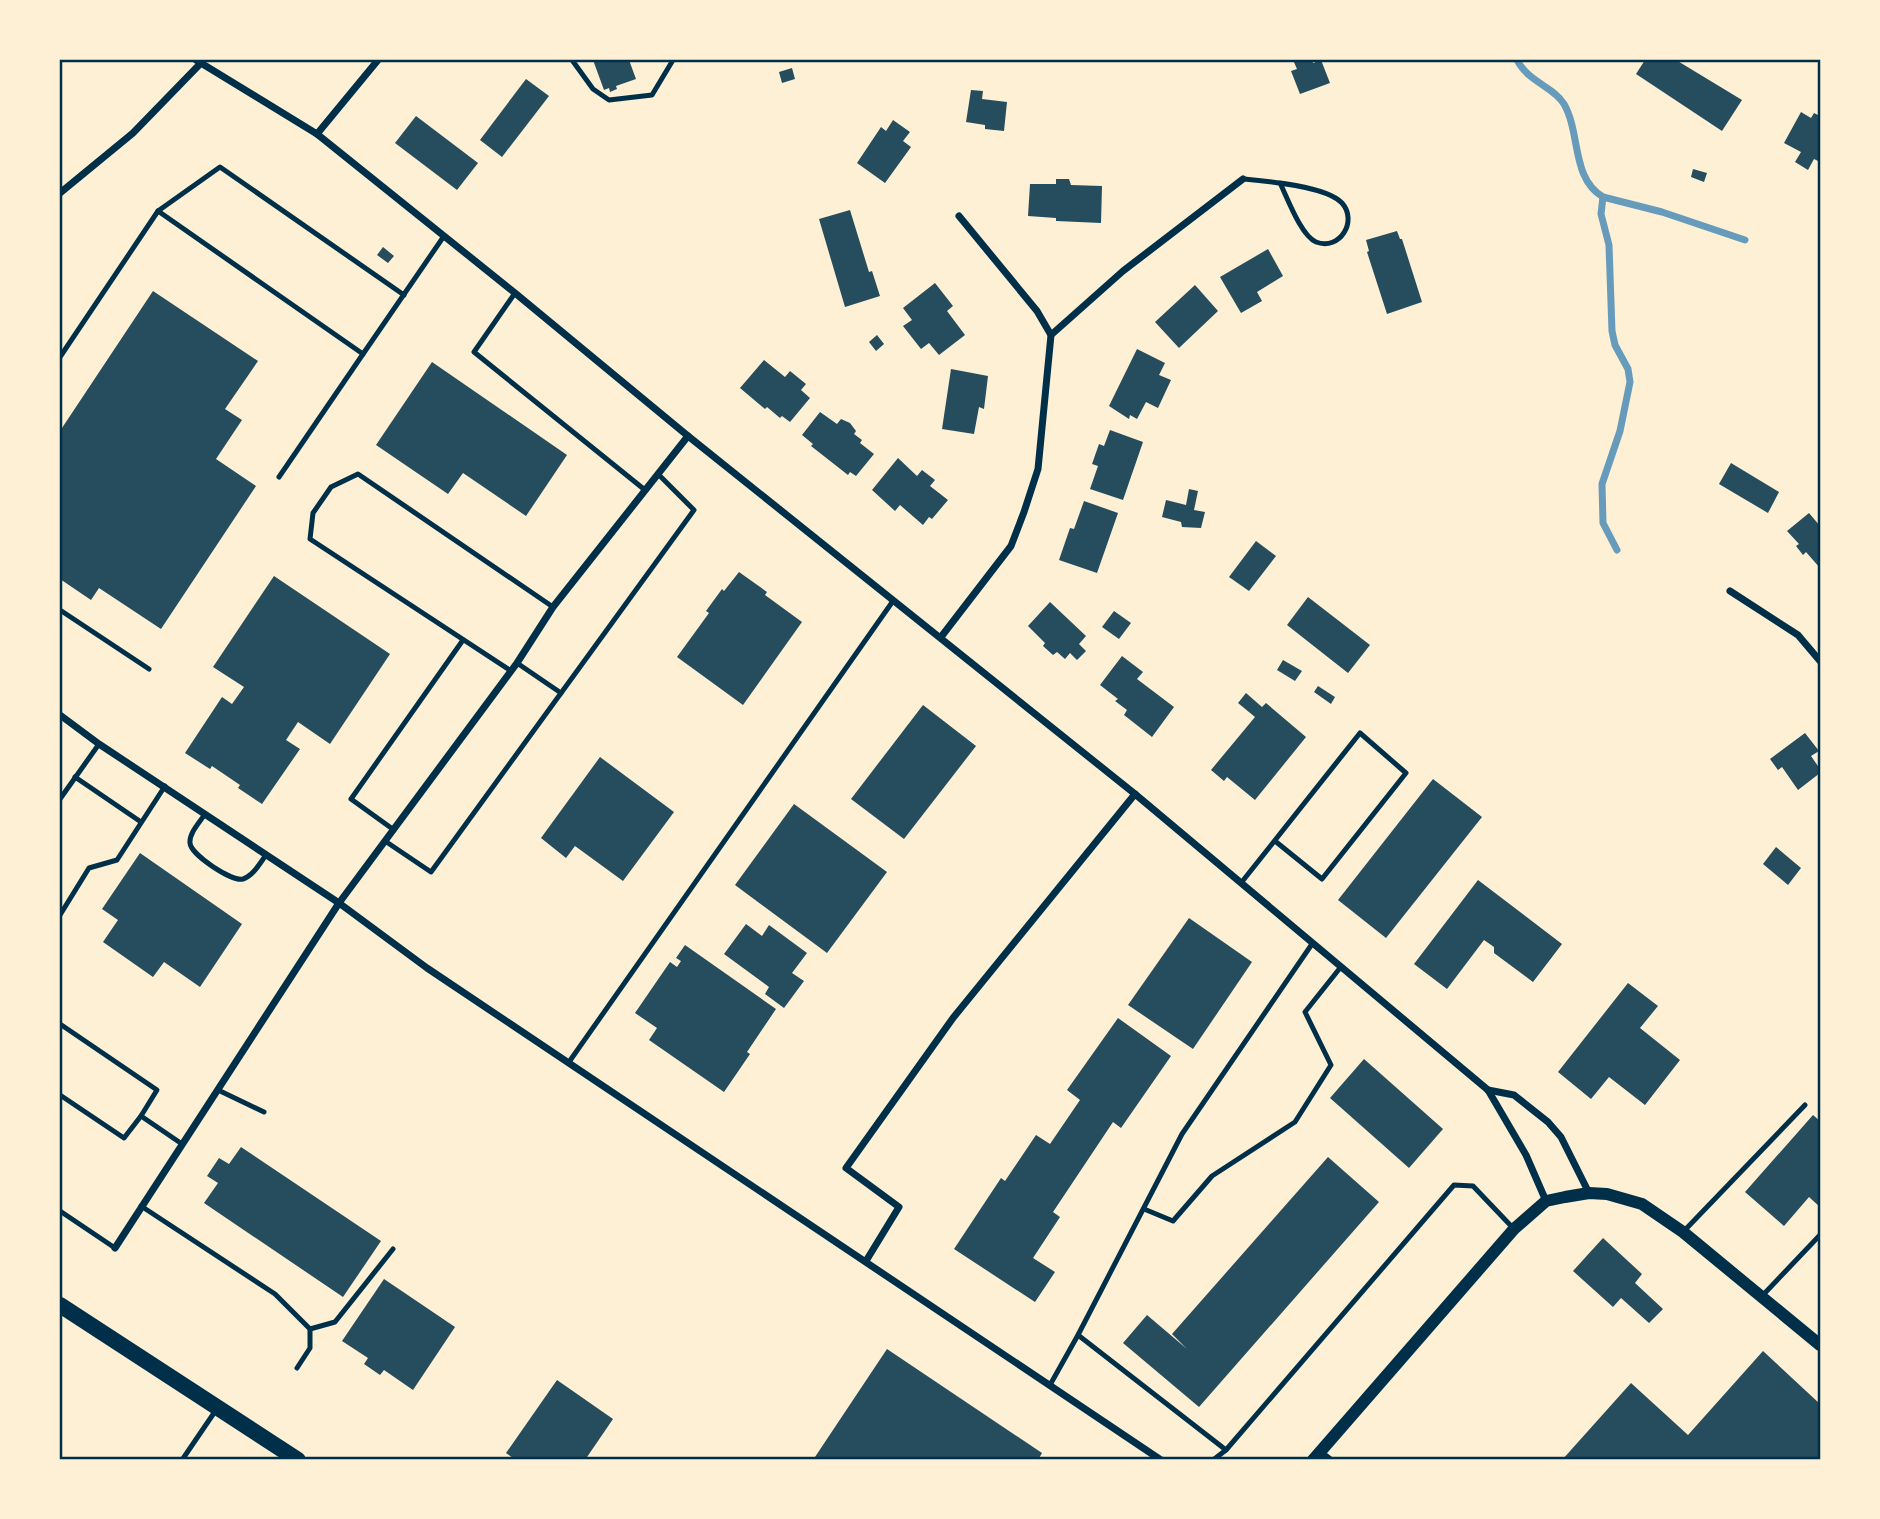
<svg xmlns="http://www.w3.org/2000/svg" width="1880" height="1519" viewBox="0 0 1880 1519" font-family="'IBM Plex Sans',sans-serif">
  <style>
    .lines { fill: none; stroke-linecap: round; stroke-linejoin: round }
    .stream { stroke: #669bbc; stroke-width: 7 }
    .building { fill: #264d5e }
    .service { stroke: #003049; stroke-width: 5 }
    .minor { stroke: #003049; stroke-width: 7 }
    .tertiary { stroke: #003049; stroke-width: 12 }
    .primary { stroke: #003049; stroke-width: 16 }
    .neatline { fill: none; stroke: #003049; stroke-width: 2.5 }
  </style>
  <rect width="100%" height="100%" fill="#fdf0d5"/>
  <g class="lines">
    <g class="stream">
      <path d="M1517,60c12,23 36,26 47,44 17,30 7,74 39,93l59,15 83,28"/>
      <path d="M1603,197l-2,17 8,31 3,86 3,14 13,24 2,13 -10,49 -18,53 1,39 14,27"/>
    </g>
  </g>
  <g class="building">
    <path d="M593,60h36l7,19 -20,7 1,3 -7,3 -1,-4 -5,2z"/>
    <path d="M1293,60h19l1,3 8,-3 9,23 -30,11 -9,-23 6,-2z"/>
    <path d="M1645,60h31l66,40 -20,31 -86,-57z"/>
    <path d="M792,68l3,11 -13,4 -3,-11z"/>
    <path d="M526,79l23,17 -47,61 -22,-17z"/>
    <path d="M971,90l12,1 -1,8 25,3 -3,29 -19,-2v-4l-19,-3z"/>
    <path d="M1801,112l10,6 3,-5 6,3v46l-6,-3 -6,11 -13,-8 6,-10 -17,-9z"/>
    <path d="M416,116l62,47 -21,27 -62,-47z"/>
    <path d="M893,120l17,12 -7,9 8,6 -26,36 -28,-20 24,-36 5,4z"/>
    <path d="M1693,169l14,4 -3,9 -13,-5z"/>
    <path d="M1056,179h13l2,6 31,1 -1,37 -45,-2v-3l-28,-2 2,-32h26z"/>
    <path d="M850,210l19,62 3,-1 8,25 -35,11 -26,-88z"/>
    <path d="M1397,231l3,8h2l20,63 -35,12 -20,-62 2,-1 -3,-11z"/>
    <path d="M383,247l11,9 -6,7 -11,-8z"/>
    <path d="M1268,249l15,27 -26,16 5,9 -21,12 -21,-36z"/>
    <path d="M935,283l18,23 -6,5 18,24 -26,20 -10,-12 -8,6 -18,-23 9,-6 -9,-12z"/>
    <path d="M1195,285l23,26 -39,37 -24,-26z"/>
    <path d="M153,291l105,70 -33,48 17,11 -26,39 40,27 -95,143 -62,-41 -8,12 -31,-21v-10l2,-5 -2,-2v-131z"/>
    <path d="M877,335l7,9 -8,7 -7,-9z"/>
    <path d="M1137,349l28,14 -6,12 12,5 -13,28 -12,-6 -9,17 -7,-4 -1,4 -20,-13z"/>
    <path d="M764,360l21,17 5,-6 16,13 -5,6 9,8 -20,24 -8,-6 -2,2 -13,-11 -2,2 -25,-21z"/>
    <path d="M432,362l135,93 -41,61 -63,-43 -15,21 -72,-49z"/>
    <path d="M951,369l37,7 -4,33 -5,-2 -5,27 -32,-5z"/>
    <path d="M820,412l17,12 4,-5 9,4 6,8 -2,3 8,6 -2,3 14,11 -18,22 -6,-4 -2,3 -37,-29 2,-2 -11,-9z"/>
    <path d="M1110,430l33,12 -20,58 -33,-11 8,-23 -6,-2 7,-20 5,2z"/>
    <path d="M898,458l19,18 5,-6 13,10 -5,6 18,14 -16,19 -3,-2 -6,8 -23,-20 -5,6 -23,-21z"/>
    <path d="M1731,463l48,29 -11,21 -49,-29z"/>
    <path d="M1189,489l9,2 -4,19 11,2 -4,16 -19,-1 -1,-5 -19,-5 4,-17 20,5z"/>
    <path d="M1084,501l34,12 -21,60 -38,-13 11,-32 4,1z"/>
    <path d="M1809,513l11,13v42l-14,-16 -3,3 -7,-9 3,-2 -12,-13z"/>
    <path d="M1256,541l20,15 -27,35 -20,-14z"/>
    <path d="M739,572l28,20 -2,3 37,27 -59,83 -66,-48 32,-44 -3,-2 16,-22 2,2z"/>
    <path d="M274,576l116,78 -60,90 -32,-22 -12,18 14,9 -38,55 -24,-16 2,-3 -28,-19 -2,3 -25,-16 37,-56 10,7 12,-17 -31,-20z"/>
    <path d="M1308,597l62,48 -22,28 -61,-48z"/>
    <path d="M1050,602l36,34 -7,8 7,7 -9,9 -7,-7 -5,6 -8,-7 -4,3 -10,-9 2,-3 -17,-17z"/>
    <path d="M1114,611l17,12 -12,16 -17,-12z"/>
    <path d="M1122,656l21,16 -6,7 37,28 -22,30 -28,-22 3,-5 -12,-9 3,-2 -18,-14z"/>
    <path d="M1283,660l19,11 -7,10 -18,-11z"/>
    <path d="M1318,686l17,11 -4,7 -17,-12z"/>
    <path d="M1246,693l16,14 4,-4 40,34 -51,63 -28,-23 -3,4 -13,-11 44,-53 -17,-14z"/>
    <path d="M923,705l53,41 -72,93 -53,-40z"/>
    <path d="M1805,733l14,18 -8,5 9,13v4l-22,17 -16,-23 -4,3 -8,-11z"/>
    <path d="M600,757l74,55 -51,69 -48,-35 -9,12 -25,-20z"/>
    <path d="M1433,779l49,38 -96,121 -48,-38z"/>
    <path d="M794,804l93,68 -60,81 -92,-68z"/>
    <path d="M1776,847l25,21 -13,17 -25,-21z"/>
    <path d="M140,853l102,71 -42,63 -36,-25 -11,15 -50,-35 15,-22 -16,-11z"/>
    <path d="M1478,880l84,64 -29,38 -39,-29v-6l-10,-7 -37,49 -33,-25z"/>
    <path d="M1189,918l63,44 -59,87 -65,-44z"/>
    <path d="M746,924l16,12 7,-11 38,28 -15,20 12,8 -20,27 -19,-14 4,-7 -45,-33z"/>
    <path d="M685,945l91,64 -29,43 3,2 -26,38 -75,-52 8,-12 -22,-15 35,-51 7,5 4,-6 -5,-3z"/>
    <path d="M1628,983l30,23 -18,22 40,32 -35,45 -36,-28 -18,22 -33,-27z"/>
    <path d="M1118,1018l53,38 -50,72 -8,-6 -60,90 7,5 -27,41 22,14 -20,30 -81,-53 47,-71 4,3 31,-46 14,9 30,-44 -13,-10z"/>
    <path d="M1364,1059l79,70 -34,39 -79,-70z"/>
    <path d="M1813,1115l7,6v86l-11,-10 -25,29 -39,-34z"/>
    <path d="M241,1147l140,94 -38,56 -139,-94 14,-20 -11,-7 12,-18 10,6z"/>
    <path d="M1328,1157l51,45 -180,205 -76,-64 24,-28 40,34 -15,-15z"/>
    <path d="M1603,1238l39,36 -7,9 28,26 -14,14 -28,-25 -8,9 -40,-36z"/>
    <path d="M384,1279l71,48 -42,63 -29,-20 -4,5 -16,-11 4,-6 -26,-17z"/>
    <path d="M887,1349l155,104 -4,7h-225z"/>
    <path d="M1763,1351l57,53v56h-258l69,-77 57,52z"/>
    <path d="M557,1380l56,39 -28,41h-69l-10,-7z"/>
  </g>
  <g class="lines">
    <g class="service">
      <path d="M572,60l21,29 16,11 43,-5 21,-35"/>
      <path d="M1243,179c23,2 83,7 99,24 16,18 -2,48 -26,39 -15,-6 -29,-45 -36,-59"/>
      <path d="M158,211l62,-44 184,128"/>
      <path d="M515,293l-41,59 171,138"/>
      <path d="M60,357l98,-146 205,143 81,-118"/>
      <path d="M279,477l84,-123"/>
      <path d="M60,610l89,59"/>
      <path d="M517,663l44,30"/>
      <path d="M511,671l-201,-132 3,-26 18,-26 27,-13 195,133"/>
      <path d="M75,777l66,45"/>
      <path d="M60,799l39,-55"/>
      <path d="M205,814c-5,8 -16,19 -15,29 1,12 42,39 53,36 10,-3 17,-16 23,-24"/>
      <path d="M394,830l-43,-31 112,-159"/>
      <path d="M385,841l46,31 263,-362 -36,-36"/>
      <path d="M1241,883l119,-150 46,40 -84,106 -47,-38"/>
      <path d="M60,915l29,-47 28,-8 48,-74"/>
      <path d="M60,1024l97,66 -16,26 41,28"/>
      <path d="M569,1062l324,-461"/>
      <path d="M218,1090l46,22"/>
      <path d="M60,1095l64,43 17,-22"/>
      <path d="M141,1206l134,88 35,35v19l-13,20"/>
      <path d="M1144,1209l29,12 39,-45 83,-54 36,-57 -26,-53 35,-44"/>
      <path d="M60,1211l55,37"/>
      <path d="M1683,1232l122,-127"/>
      <path d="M1762,1296l58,-61"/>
      <path d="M310,1329l25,-7 58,-73"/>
      <path d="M1078,1335l148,115"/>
      <path d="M1050,1385l28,-50 104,-201 130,-190"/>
      <path d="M1320,1451l12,9"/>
      <path d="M182,1460l34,-50"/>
      <path d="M1213,1460l13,-10 228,-265 19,1 41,43"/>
    </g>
    <g class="minor">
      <path d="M196,60l121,74 198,159 173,143 447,358 353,296 38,65 20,46"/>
      <path d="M317,134l61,-74"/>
      <path d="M60,193l73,-60 67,-69"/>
      <path d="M959,216l78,95 14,24"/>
      <path d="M1730,591l68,44 22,26"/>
      <path d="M941,637l70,-91 13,-34 14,-43 13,-134 72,-64 120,-92"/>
      <path d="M60,715l39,29 240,159 88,65 734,492"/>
      <path d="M1488,1090l26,5 34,27 13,15 28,56"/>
      <path d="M115,1248l224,-345 178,-240 36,-56 135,-171"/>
      <path d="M866,1261l33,-54 -53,-39 107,-150 182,-224"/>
    </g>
    <path class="tertiary" d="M1313,1460l201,-231 32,-28 19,-4 24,-4 18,1 35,10 41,28 137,113"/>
    <path class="primary" d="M60,1305l238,155"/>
  </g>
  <rect width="1880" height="1519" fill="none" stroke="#fdf0d5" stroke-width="122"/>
  <rect x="61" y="61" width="1758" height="1397" class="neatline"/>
</svg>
